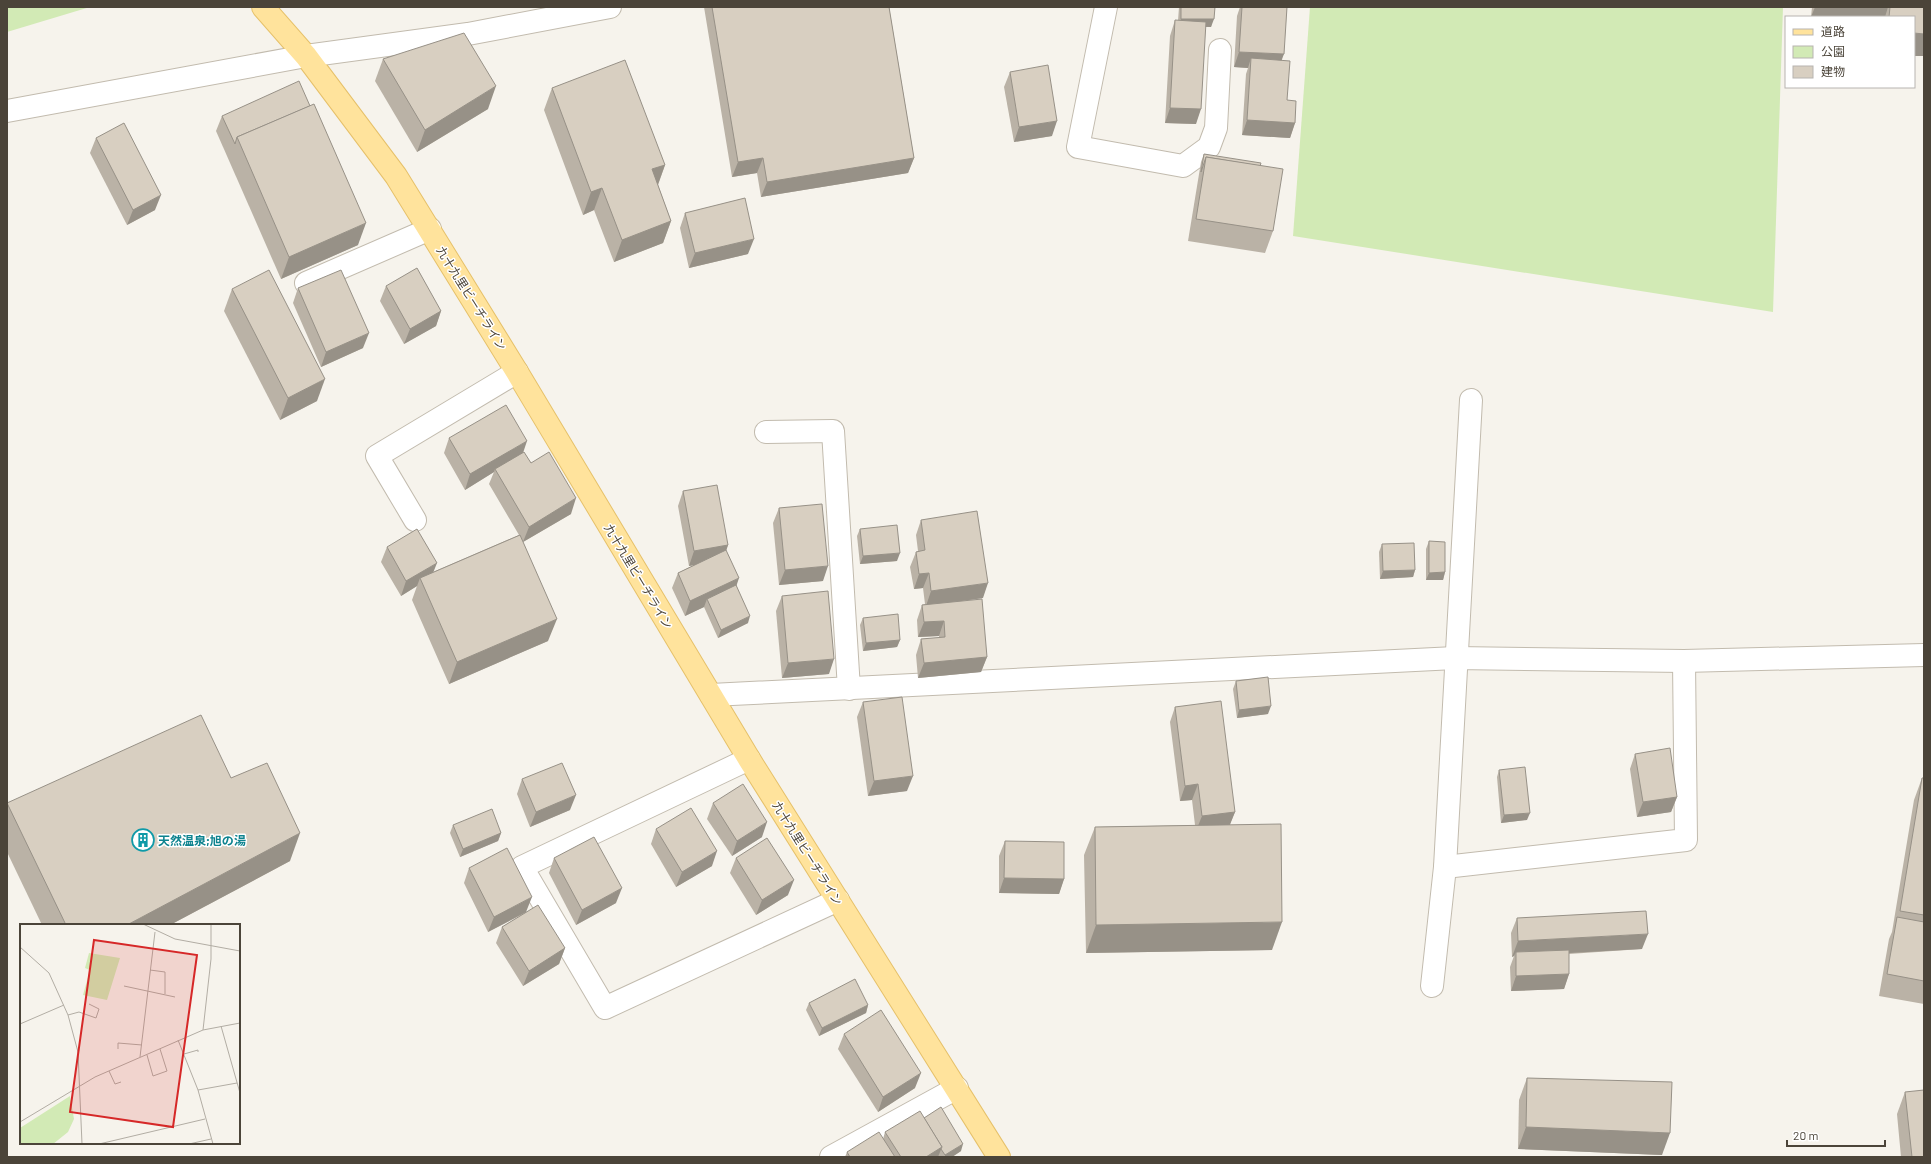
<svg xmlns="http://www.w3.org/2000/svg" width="1931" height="1164" viewBox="0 0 1931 1164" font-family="Barlow,'Noto Sans JP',sans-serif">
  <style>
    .green { fill: #d2eab5 }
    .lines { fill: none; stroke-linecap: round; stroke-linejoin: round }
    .minor-casing { stroke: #c2bbae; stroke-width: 24 }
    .major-casing { stroke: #e6c16a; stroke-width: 24 }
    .minor { stroke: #fff; stroke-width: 22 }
    .major { stroke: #ffe39c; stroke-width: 22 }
    .wall { fill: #bab2a6 }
    .shaded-wall { fill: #979187 }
    .building { fill: #d8cfc1; stroke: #979187 }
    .labels { text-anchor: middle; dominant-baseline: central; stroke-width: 3; stroke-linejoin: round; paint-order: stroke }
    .street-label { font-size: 12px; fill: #4b4439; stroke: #fff }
    .culture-label { font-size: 12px; font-weight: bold; fill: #0d838f; stroke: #fff; text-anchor: start }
    .inset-road { fill: none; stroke: #b2ada4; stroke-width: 1 }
    .view { fill: #d62828; fill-opacity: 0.15; stroke: #d62828; stroke-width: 2 }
    .inset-edge { fill: none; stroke: #4b4439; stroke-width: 2 }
  </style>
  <rect width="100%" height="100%" fill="#f6f3ec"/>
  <g class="green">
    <path d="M7,7h83l-83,25z"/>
    <path d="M1310,7h473l-10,305 -480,-76z"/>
  </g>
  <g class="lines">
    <g class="minor-casing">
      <g id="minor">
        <path d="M1106,7l-28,140 105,19 26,-19 7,-19 4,-78"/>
        <path d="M7,111l299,-55 162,-22 142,-27"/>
        <path d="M306,283l124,-54"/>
        <path d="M766,432l67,-1 16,258"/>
        <path d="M415,520l-38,-64 140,-84"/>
        <path d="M711,695l744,-37 229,3 240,-6"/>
        <path d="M749,759l-227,108 83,141 233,-108"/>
        <path d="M1445,867l241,-27 -2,-179"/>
        <path d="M1432,986l13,-119 26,-467"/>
        <path d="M831,1157l126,-69"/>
      </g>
    </g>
    <g class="major-casing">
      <path id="major" d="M263,7l43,49 90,120 121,196 232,387 250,398"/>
    </g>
    <use href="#minor" class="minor"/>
    <use href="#major" class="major"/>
  </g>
  <g class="wall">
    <path d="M704,7h185l25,151 -6,15 -147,24 -4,-24 -25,4z"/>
    <path d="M1179,7h36l-4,20h-6l-9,97 -31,-1 5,-87 5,-16 3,1z"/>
    <path d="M1240,7h47l-5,53 5,40 8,23 -5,15 -48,-3 4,-61 2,-6 -14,-1 3,-51z"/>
    <path d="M1812,7h112v49h-10v-39h-103z"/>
    <path d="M383,59l105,50 -71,43 -42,-71z"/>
    <path d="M1010,72l42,64 -38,6 -10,-55z"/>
    <path d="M552,88l113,77 -7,20 13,36 -8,22 -49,19 -20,-52 -11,5 -39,-105z"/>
    <path d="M222,116l136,129 -77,34 -65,-148z"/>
    <path d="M96,138l59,72 -28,15 -37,-72z"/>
    <path d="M1204,154l56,12 13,65 -8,22 -77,-12 13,-79z"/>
    <path d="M685,213l63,41 -59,14 -9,-40z"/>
    <path d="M386,286l55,25 -5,15 -32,18 -24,-43z"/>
    <path d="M298,288l65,60 -42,19 -28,-64z"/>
    <path d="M232,289l85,112 -37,19 -56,-109z"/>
    <path d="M449,438l74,14 8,11 40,51 -48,28 25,99 -99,43 -37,-84 5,-14 -16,10 -20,-34 6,-15 46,25 86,-37 -30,-51 5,-12 -29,18 -21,-37z"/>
    <path d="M683,491l45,54 -2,6 22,72 -30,15 -14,-31 -19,9 -13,-28 6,-15 16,-8 -5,1 -11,-60z"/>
    <path d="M779,508l44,73 -44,4 -6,-62z"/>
    <path d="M921,520l62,78 -20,3 24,56 -6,15 -63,6 -2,-23 5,-16 18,-1v-2l-21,1 -1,-17 5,-15 3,-1 -2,-16 -9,1 -4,-22 6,-15 2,-1 -2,-16z"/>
    <path d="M860,529l37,32 -37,3 -3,-28z"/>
    <path d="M1429,541l16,31 -2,8h-17v-31z"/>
    <path d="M1382,544l33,26 -2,7 -33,2 -1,-27z"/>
    <path d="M782,596l47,78 -47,4 -6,-67z"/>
    <path d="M863,618l37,22 -3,7 -34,4 -3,-26z"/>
    <path d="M1236,681l32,33 -31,4 -4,-29z"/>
    <path d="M863,702l44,89 -39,5 -11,-79z"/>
    <path d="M1175,707l60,105 -5,12 42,126 -186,3 -2,-98 11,-28 100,-2 -3,-25 -12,1 -10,-79z"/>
    <path d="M1635,754l42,43 -6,15 -34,5 -7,-48z"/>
    <path d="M1499,770l28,50 -26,3 -4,-46z"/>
    <path d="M231,778l59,83 -120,64h-128l-35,-73v-49z"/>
    <path d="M1922,778h2v226l-45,-8 10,-57 3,-7 22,-132z"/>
    <path d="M522,779l48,31 -40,17 -13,-33z"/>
    <path d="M713,803l49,34 -30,19 -25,-37z"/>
    <path d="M453,825l48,8 -3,8 -38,16 -10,-24z"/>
    <path d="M656,829l56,37 -36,21 -25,-43z"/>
    <path d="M1005,841l59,38 -5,15 -60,-1v-37z"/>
    <path d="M554,858l62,45 -40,22 -27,-52z"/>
    <path d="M736,858l52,37 -32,20 -26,-42z"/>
    <path d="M469,868l58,44 38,36 -6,16 -36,22 -27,-43 6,-16 21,-13 -35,18 -24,-49z"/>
    <path d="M1517,918l125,31 -73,5v20l-5,15 -53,2 -1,-24 4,-11 -2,1 -1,-24z"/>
    <path d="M809,1003l59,2 -2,8 -47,23 -13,-26z"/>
    <path d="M844,1034l71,54 -37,24 -40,-63z"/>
    <path d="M1527,1078l135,77 -144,-6 1,-49z"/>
    <path d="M1905,1092l19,65h-23l-4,-43z"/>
    <path d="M924,1118l37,33 -9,6h-13l-1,-1v1h-93l2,-5 36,-13 2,-7z"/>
  </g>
  <g class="shaded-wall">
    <path d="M1815,7h73l-3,10h-74z"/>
    <path d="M1181,19h33l-3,8 -33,-1z"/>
    <path d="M1914,33l10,1v22h-10z"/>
    <path d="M1239,52l45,2 -6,15 -27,-11 -3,10 -14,-1z"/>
    <path d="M496,86l-8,23 -71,43 8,-22z"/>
    <path d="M1170,108l31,1 -5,15 -31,-1z"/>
    <path d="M1247,120l48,3 -5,15 -48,-3z"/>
    <path d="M1057,121l-5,15 -38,6 5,-15z"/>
    <path d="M763,158l-6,15 -25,4 6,-15z"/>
    <path d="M914,158l-6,15 -147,24 6,-15z"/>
    <path d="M665,165l-8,22 -5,-18z"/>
    <path d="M602,188l-8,22 -11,5 8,-23z"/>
    <path d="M161,195l-6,15 -28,15 6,-15z"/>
    <path d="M671,221l-8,22 -49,19 8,-22z"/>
    <path d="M366,223l-8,22 -77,34 8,-22z"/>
    <path d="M754,239l-6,15 -59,14 6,-15z"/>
    <path d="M441,311l-5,15 -32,18 6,-15z"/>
    <path d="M369,333l-6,15 -42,19 5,-15z"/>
    <path d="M325,379l-8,22 -37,19 8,-22z"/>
    <path d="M527,441l-5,15 -27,13 -1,3 -29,18 5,-16z"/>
    <path d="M576,498l-5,16 -48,28 6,-15z"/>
    <path d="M728,545l-5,15 -34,6 5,-15z"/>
    <path d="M900,553l-3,8 -37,3 3,-8z"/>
    <path d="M437,563l-6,15h-11l-3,8 -16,10 5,-15z"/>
    <path d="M828,566l-5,15 -44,4 6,-15z"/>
    <path d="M1415,570l-2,7 -33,2 3,-8z"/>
    <path d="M1445,572l-2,8h-17l3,-7z"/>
    <path d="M929,573l-6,15 -9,1 5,-15z"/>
    <path d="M739,578l-5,15 -27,6 -3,8 -19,9 5,-15z"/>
    <path d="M988,583l-5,15 -57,8 5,-15z"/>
    <path d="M750,616l-2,7 -30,15 3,-8z"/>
    <path d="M557,619l-9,22 -99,43 8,-22z"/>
    <path d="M944,621l-5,15 -21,1 6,-15z"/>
    <path d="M900,640l-3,7 -34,4 3,-8z"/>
    <path d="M987,657l-6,15 -63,6 6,-15z"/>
    <path d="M834,659l-5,15 -47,4 6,-15z"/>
    <path d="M1271,706l-3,8 -31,4 2,-8z"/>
    <path d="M913,776l-6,15 -39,5 6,-15z"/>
    <path d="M1198,784l-6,16 -12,1 5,-15z"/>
    <path d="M576,795l-6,15 -40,17 6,-15z"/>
    <path d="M1677,797l-6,15 -34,5 6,-15z"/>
    <path d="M1235,812l-6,15 -33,4 6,-15z"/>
    <path d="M1530,813l-3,7 -26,3 3,-8z"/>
    <path d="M767,822l-5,15 -30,19 5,-15z"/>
    <path d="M300,833l-10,28 -120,64h-43z"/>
    <path d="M501,833l-3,8 -38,16 3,-8z"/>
    <path d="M717,851l-5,15 -36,21 6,-15z"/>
    <path d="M1004,878l60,1 -5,15 -60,-1z"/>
    <path d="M794,880l-6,15 -32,20 6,-15z"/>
    <path d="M622,888l-6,15 -40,22 6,-15z"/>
    <path d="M532,897l-6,15 -38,20 6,-15z"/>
    <path d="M1282,922l-10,28 -186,3 10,-28z"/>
    <path d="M1648,934l-6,15 -126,7v-4l-2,4 -2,1 6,-16z"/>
    <path d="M565,948l-6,16 -36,22 6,-15z"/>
    <path d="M1569,974l-5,15 -53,2 5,-15z"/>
    <path d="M868,1005l-2,8 -47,23 3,-8z"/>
    <path d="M921,1073l-6,15 -37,24 5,-15z"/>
    <path d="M1526,1127l144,6 -8,22 -144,-6z"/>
    <path d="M963,1144l-2,7 -9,6h-7v-2z"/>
    <path d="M942,1147l-4,10h-12z"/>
  </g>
  <g class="building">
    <path d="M712,7h177l25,151 -147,24 -4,-24 -25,4z"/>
    <path d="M1181,7h34l-1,12h-33z"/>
    <path d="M1242,7h45l-3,47 -45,-2z"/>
    <path d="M1890,7h34v27l-10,-1v-16h-25z"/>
    <path d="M1175,20l31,2 -5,87 -31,-1z"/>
    <path d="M464,33l32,53 -71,44 -42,-71z"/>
    <path d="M1251,58l39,3 -3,39 9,1 -1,22 -48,-3z"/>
    <path d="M625,60l40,105 -13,4 19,52 -49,19 -20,-52 -11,4 -39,-104z"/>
    <path d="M1048,65l9,56 -38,6 -9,-55z"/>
    <path d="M299,81l11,25 -73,31 -2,7 -13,-28z"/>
    <path d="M314,104l52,119 -77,34 -52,-120z"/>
    <path d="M124,123l37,72 -28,15 -37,-72z"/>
    <path d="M1204,154l57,9 -1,3 -54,-9 -5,15z"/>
    <path d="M1206,157l77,12 -10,62 -77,-12z"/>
    <path d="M745,198l9,41 -59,14 -10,-40z"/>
    <path d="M417,268l24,43 -31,18 -24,-43z"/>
    <path d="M269,270l56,109 -37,19 -56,-109z"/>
    <path d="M341,270l28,63 -43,19 -28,-64z"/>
    <path d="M506,405l21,36 -57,33 -21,-36z"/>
    <path d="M524,452l7,11 18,-11 27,46 -47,29 -34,-58z"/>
    <path d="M717,485l11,60 -34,6 -11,-60z"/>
    <path d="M822,504l6,62 -43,4 -6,-62z"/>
    <path d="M977,511l11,72 -57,8 -2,-18 -10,1 -3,-22 9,-2 -4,-30z"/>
    <path d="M897,525l3,28 -37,3 -3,-27z"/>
    <path d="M417,529l20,34 -31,18 -19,-34z"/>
    <path d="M520,535l37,84 -100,43 -37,-84z"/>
    <path d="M1429,541l16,1v30l-16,1z"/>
    <path d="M1414,543l1,27 -32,1 -1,-27z"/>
    <path d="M726,550l13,28 -49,23 -12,-28z"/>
    <path d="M736,585l14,31 -29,14 -14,-31z"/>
    <path d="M828,591l6,68 -46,4 -6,-67z"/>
    <path d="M982,599l5,58 -63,6 -3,-24 24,-2 -1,-16 -20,1 -2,-17z"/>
    <path d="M898,614l2,26 -34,3 -3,-25z"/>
    <path d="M1268,677l3,29 -32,4 -3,-29z"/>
    <path d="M902,697l11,79 -39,5 -11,-79z"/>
    <path d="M1221,701l14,111 -33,4 -4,-32 -13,2 -10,-79z"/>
    <path d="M201,715l30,63 36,-15 33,70 -173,92h-61l-59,-122z"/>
    <path d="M1670,748l7,49 -34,5 -8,-48z"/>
    <path d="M562,763l14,32 -40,17 -14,-33z"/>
    <path d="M1525,767l5,46 -26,2 -5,-45z"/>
    <path d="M1922,778h2v137l-24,-4z"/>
    <path d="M743,784l24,38 -30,19 -24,-38z"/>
    <path d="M691,808l26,43 -35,21 -26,-43z"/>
    <path d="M492,809l9,24 -38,16 -10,-24z"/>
    <path d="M1281,824l1,98 -186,3 -1,-98z"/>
    <path d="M594,837l28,51 -40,22 -28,-52z"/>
    <path d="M767,838l27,42 -32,20 -26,-42z"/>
    <path d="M1005,841l59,1v37l-60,-1z"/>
    <path d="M507,848l25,49 -38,20 -25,-49z"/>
    <path d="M538,905l27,43 -36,23 -27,-44z"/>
    <path d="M1646,911l2,23 -130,7 -1,-23z"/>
    <path d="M1897,917l27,5v59l-37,-7z"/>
    <path d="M1569,950v24l-53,2v-24z"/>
    <path d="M855,979l13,26 -46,23 -13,-25z"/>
    <path d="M881,1010l40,63 -38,24 -39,-63z"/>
    <path d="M1527,1078l145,4 -2,51 -144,-6z"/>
    <path d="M1924,1090v67h-12l-7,-65z"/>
    <path d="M941,1107l22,37 -18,11 -4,-6 1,-2 -18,-29z"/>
    <path d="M920,1111l22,36 -16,10h-25l-16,-25z"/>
    <path d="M879,1132l16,25h-45l-3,-5z"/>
  </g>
  <defs>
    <g id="building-ring" transform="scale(1.15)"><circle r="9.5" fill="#fff" stroke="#0f9aa8" stroke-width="1.5"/><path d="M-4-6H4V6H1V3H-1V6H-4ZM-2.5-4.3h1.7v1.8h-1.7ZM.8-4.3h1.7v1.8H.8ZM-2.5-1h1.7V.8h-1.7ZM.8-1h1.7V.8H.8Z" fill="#0f9aa8"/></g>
  </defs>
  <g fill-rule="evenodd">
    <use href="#building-ring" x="143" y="840"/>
  </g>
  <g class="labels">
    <g class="street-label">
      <text transform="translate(472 298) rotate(58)">九十九里ビーチライン</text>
      <text transform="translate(639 576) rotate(59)">九十九里ビーチライン</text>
      <text transform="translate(808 853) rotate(58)">九十九里ビーチライン</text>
    </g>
    <g class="culture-label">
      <text x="158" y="840">天然温泉;旭の湯</text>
    </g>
  </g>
  <g transform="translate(20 924)">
    <rect width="220" height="220" fill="#f6f3ec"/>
    <path d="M69,29l31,5 -13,42 -24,-5 7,-25 -5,-2zM50,172l4,23 -6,13 -15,12h-33v-16z" fill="#d2eab5"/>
    <path class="inset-road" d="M123,0l32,15 65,12M0,23l29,26 19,42 10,37 4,92M130,46l15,2v22M104,62l51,11M48,91l11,-3 17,6 3,-9 -10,-5M0,100l44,-19M201,102l19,67M183,106l8,-71v-35M158,116l20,50 15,54M98,125v-6l24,2M164,130l14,-4v2M127,131l6,21 14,-5 -7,-22M120,133l15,-125M89,147l6,13 6,-2M178,166l39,-7M0,198l75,-45 108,-47 37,-7M79,220l106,-25M169,220l22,-5"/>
    <path class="view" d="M74,16l103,15 -24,172 -103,-15z"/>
    <rect width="220" height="220" class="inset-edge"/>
  </g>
  <rect width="1931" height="1164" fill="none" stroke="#4b4439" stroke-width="16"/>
  <rect x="1785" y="16" width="130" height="72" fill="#ffffff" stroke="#b7b4b0"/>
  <rect x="1793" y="29" width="20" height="6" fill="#ffe39c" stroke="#b7b4b0"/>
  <text x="1821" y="36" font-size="12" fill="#4b4439">道路</text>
  <rect x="1793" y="46" width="20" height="12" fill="#d2eab5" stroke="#b7b4b0"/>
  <text x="1821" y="56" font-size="12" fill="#4b4439">公園</text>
  <rect x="1793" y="66" width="20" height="12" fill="#d8cfc1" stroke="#b7b4b0"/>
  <text x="1821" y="76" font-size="12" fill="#4b4439">建物</text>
  <path d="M1787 1140v6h98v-6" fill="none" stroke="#4b4439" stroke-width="2"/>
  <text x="1793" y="1140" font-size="12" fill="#4b4439" stroke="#ffffff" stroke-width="3" paint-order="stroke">20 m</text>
</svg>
